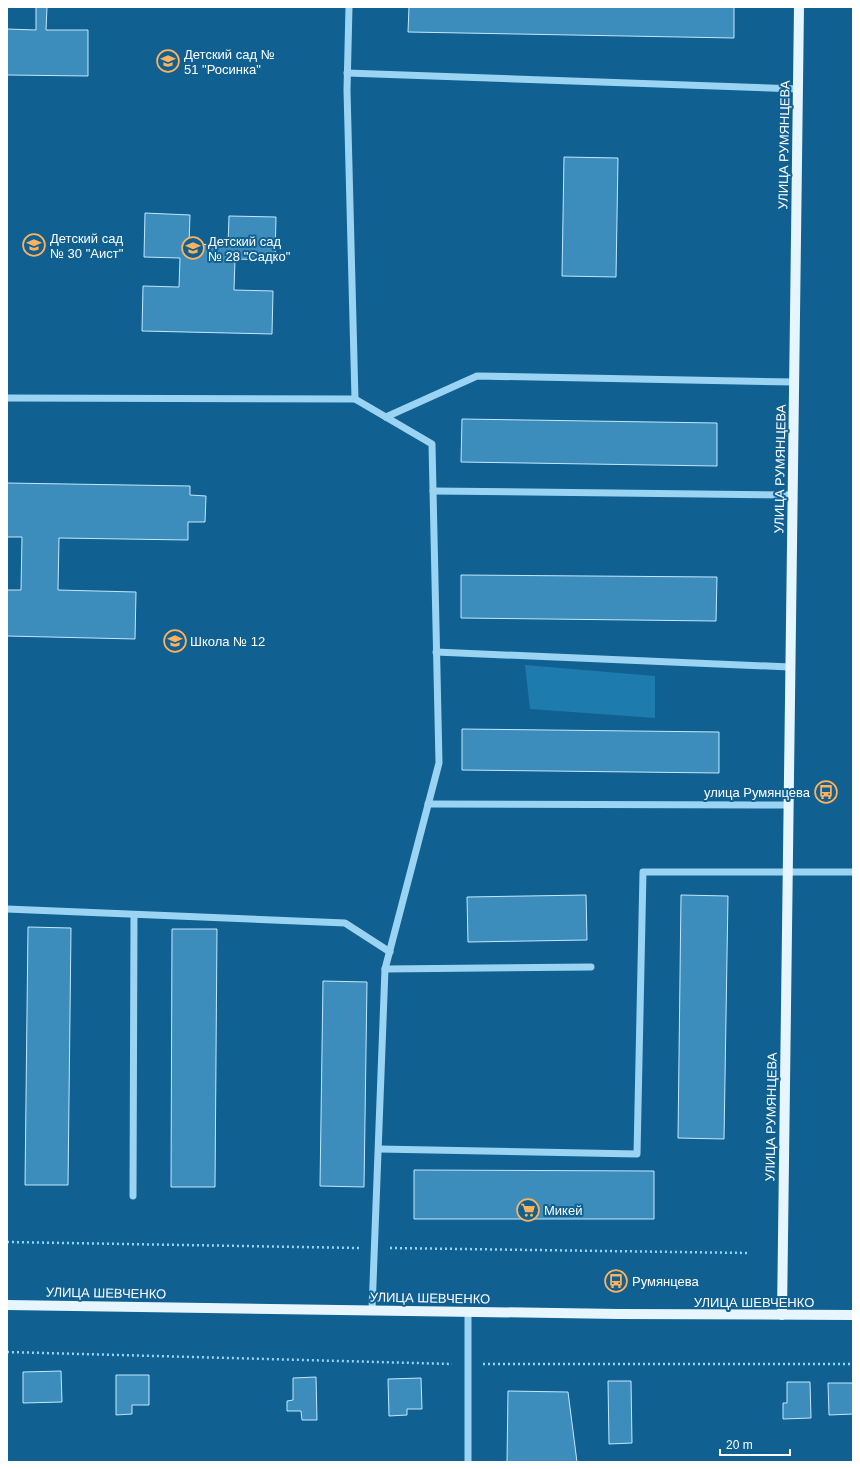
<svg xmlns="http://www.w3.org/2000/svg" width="860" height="1469" viewBox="0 0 860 1469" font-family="Arial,sans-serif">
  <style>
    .green { fill: #1e7bae }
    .building { fill: #3d8dbc; stroke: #c2e8fe }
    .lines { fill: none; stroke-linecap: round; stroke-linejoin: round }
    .path { stroke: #9bd3f3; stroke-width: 2.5; stroke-dasharray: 2 3; stroke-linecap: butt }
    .minor { stroke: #9bd3f3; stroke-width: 7 }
    .major { stroke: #e7f5ff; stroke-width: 10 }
    .labels { text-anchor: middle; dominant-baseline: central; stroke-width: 4; stroke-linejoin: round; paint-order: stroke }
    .poi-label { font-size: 13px; fill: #fff; stroke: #106091; text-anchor: start }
    .street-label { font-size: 13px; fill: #fff; stroke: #106091 }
  </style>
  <rect width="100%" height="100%" fill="#106091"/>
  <path class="green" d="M525,665l130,11v42l-125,-9z"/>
  <g class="building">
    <path d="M36,7h11l-1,23h42v46l-81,-1v-46l29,1z"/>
    <path d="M409,7h325v31l-326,-6z"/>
    <path d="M564,157l54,1 -2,119 -54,-1z"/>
    <path d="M145,213l45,2 -1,29 39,1 1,-29 47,1 -1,43 -40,-1 -1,31 39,1 -1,43 -130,-3 1,-45 36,1 1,-29 -36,-1z"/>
    <path d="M462,419l255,4v43l-256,-4z"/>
    <path d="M7,483l183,3v9l16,1 -1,26h-17v18l-129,-2 -1,52 78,2 -1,47 -128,-3v-46h14l1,-53h-15z"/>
    <path d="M461,575l256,2 -1,44 -255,-3z"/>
    <path d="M462,729l257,3v41l-257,-3z"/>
    <path d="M586,895l1,45 -119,2 -1,-45z"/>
    <path d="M681,895l47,1 -4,243 -46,-1z"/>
    <path d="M28,927l43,1 -3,257h-43z"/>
    <path d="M172,929h45l-2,258h-44z"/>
    <path d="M323,981l44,1 -3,205 -44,-1z"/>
    <path d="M414,1170l240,1v48h-240z"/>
    <path d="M61,1371l1,31 -39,1v-31z"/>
    <path d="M116,1375h33v30h-17v9l-16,1z"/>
    <path d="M316,1377l1,43h-15l-1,-9h-14v-10l6,-1v-22z"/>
    <path d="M421,1378l1,31h-15v6l-18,1 -1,-37z"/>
    <path d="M608,1381h23l1,62 -23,1z"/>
    <path d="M787,1382h23l1,36 -28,1v-16h4z"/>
    <path d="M828,1383h25v31l-24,1z"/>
    <path d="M508,1391l60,1 9,70h-70z"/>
  </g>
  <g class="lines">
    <g class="path">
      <path d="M7,1242l352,6"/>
      <path d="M390,1248l359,5"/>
      <path d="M7,1352l445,12"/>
      <path d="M483,1364h370"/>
    </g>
    <g class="minor">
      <path d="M349,7l-2,83 8,309"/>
      <path d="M347,73l451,16"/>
      <path d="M7,398l348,1 77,45 7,319 -54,206 -13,341"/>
      <path d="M386,417l91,-41 317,6"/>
      <path d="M433,491l359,4"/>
      <path d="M436,652l354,15"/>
      <path d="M428,804l360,1"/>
      <path d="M7,909l338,14 45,29"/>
      <path d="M385,969l206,-2"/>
      <path d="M379,1149l258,5 6,-282h210"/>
      <path d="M133,1196l1,-281"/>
      <path d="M468,1462v-151"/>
    </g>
    <g class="major">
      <path d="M7,1305l612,9 234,1"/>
      <path d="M782,1315l17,-1308"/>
    </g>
  </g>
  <defs>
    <g id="school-ring" transform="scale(1.15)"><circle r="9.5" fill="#106091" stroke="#ffb25d" stroke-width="1.5"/><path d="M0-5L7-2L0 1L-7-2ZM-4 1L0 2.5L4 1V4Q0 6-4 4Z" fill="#ffb25d"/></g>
    <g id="bus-ring" transform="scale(1.15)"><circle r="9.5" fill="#106091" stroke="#ffb25d" stroke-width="1.5"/><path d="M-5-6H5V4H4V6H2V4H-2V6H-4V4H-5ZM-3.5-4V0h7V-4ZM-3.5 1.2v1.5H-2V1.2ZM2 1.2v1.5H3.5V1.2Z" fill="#ffb25d"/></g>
    <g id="supermarket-ring" transform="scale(1.15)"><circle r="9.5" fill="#106091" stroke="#ffb25d" stroke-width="1.5"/><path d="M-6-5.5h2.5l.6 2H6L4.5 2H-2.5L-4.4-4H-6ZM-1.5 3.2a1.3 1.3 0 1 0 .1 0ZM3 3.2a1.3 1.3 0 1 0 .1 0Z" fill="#ffb25d"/></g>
  </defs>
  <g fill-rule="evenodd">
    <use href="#school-ring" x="168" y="61"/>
    <use href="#school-ring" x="34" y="245"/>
    <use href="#school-ring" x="193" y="248"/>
    <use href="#school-ring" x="175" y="641"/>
    <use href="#bus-ring" x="826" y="792"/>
    <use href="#supermarket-ring" x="528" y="1210"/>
    <use href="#bus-ring" x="616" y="1281"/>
  </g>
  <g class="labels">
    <g class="poi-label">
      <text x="184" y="54">Детский сад №<tspan x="184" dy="15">51 "Росинка"</tspan></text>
      <text x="50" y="238">Детский сад<tspan x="50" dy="15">№ 30 "Аист"</tspan></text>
      <text x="208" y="241">Детский сад<tspan x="208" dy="15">№ 28 "Садко"</tspan></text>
      <text x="190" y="641">Школа № 12</text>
      <text x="810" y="792" text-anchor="end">улица Румянцева</text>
      <text x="544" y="1210">Микей</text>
      <text x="632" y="1281">Румянцева</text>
    </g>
    <g class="street-label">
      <text transform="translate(784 145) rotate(-89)">УЛИЦА РУМЯНЦЕВА</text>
      <text transform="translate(780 469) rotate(-89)">УЛИЦА РУМЯНЦЕВА</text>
      <text transform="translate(771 1117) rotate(-89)">УЛИЦА РУМЯНЦЕВА</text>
      <text transform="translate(106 1293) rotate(1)">УЛИЦА ШЕВЧЕНКО</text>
      <text transform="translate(430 1298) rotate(1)">УЛИЦА ШЕВЧЕНКО</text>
      <text x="754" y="1302">УЛИЦА ШЕВЧЕНКО</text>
    </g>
  </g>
  <rect width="860" height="1469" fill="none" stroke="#ffffff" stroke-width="16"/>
  <path d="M720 1449v6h70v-6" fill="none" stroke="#ffffff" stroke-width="2"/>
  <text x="726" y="1449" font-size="12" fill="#ffffff" stroke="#106091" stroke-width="3" paint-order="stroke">20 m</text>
</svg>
